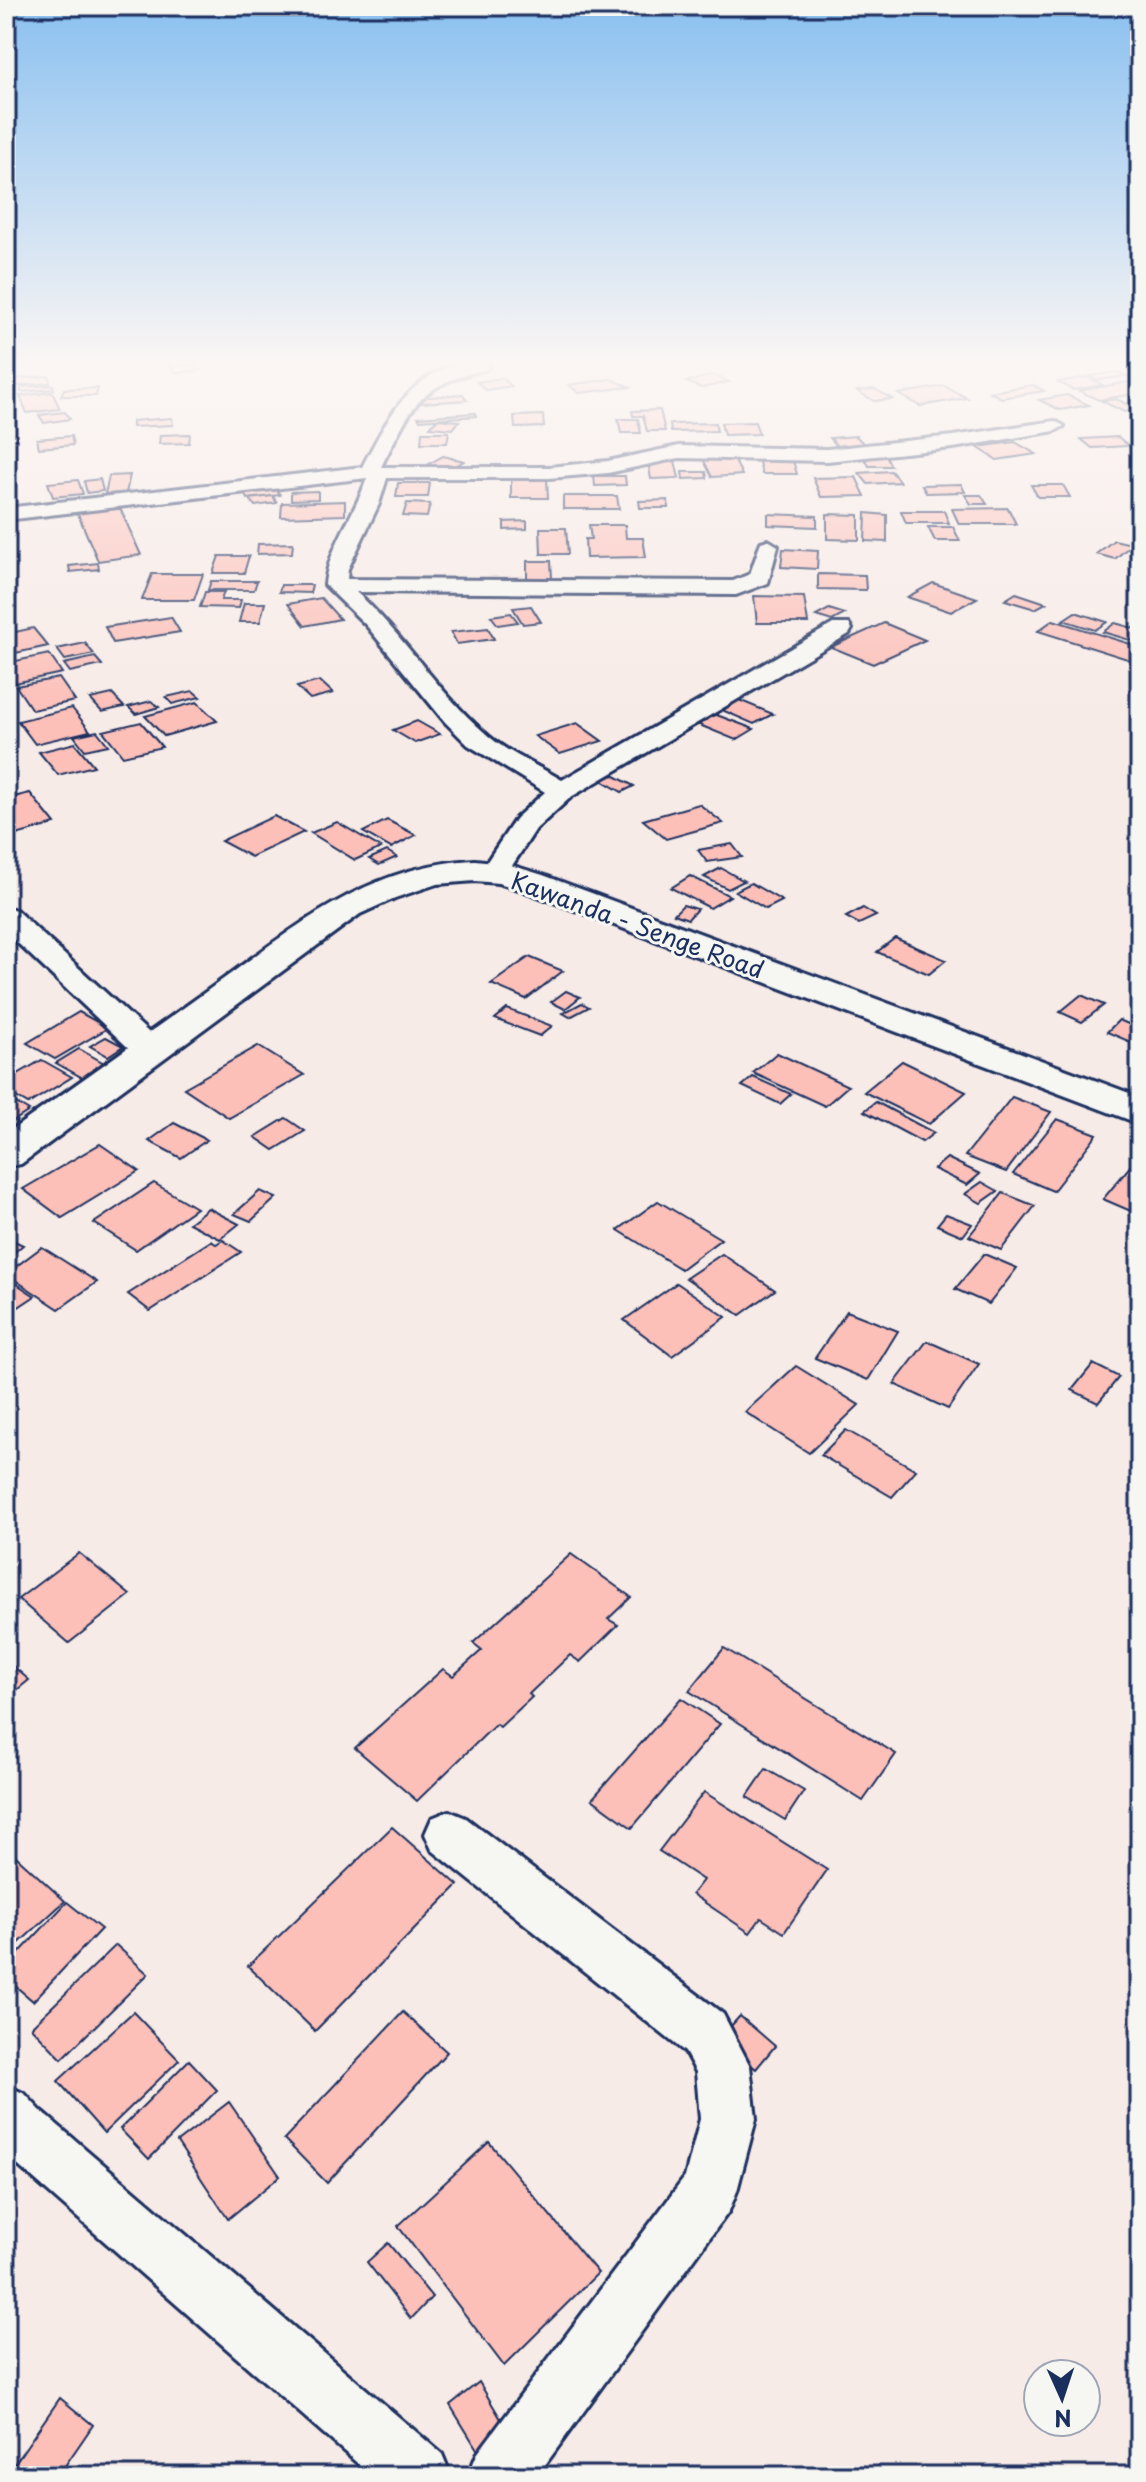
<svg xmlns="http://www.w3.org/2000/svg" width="1146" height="2482" viewBox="0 0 1146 2482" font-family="'Playpen Sans',sans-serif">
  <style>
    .building { fill: #fcc0b9; stroke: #1b2f5e; stroke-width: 2 }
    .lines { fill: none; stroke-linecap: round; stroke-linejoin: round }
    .minor-casing { stroke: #1b2f5e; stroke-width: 6 }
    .tertiary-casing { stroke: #1b2f5e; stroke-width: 6 }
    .minor { fill: #f6f6f2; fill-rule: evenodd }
    .tertiary { fill: #f6f6f2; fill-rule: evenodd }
    .labels { text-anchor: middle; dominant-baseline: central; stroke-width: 6; stroke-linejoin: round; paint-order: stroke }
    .street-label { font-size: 24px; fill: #1b2f5e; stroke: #f6f6f2 }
  </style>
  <rect width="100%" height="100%" fill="#f7ebe7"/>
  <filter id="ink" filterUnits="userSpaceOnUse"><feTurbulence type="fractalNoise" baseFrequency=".0125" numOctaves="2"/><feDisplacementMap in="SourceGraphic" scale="16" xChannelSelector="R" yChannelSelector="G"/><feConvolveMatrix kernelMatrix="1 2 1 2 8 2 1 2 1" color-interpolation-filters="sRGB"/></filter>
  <g filter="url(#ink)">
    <g class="building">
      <path d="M168,365h26l6,5 -23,3z"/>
      <path d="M1118,372l9,4 -30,4 -8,-4z"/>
      <path d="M713,375l16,7 -27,6 -16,-6z"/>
      <path d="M49,376l1,7 -38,3v-7z"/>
      <path d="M1088,377l15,8 -30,5 -15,-8z"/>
      <path d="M502,378l10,8 -26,4 -9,-8z"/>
      <path d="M611,379l19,8 -51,6 -10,-8z"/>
      <path d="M1140,380v13l-41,7 -20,-9z"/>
      <path d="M53,385l1,4 -33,3v-5z"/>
      <path d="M1033,385l11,6 -43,7 -11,-6z"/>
      <path d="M944,386l23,12 -47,8 -22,-12z"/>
      <path d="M98,388l-2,8h-35l3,-7z"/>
      <path d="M875,389l17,10 -18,2 -17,-10z"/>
      <path d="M52,392l8,17 -33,4 -7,-17z"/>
      <path d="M463,394l4,6 -45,3 -3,-5z"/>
      <path d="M1067,395l22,10 -29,5 -21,-10z"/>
      <path d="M1116,399l21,10 -13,3 -22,-11z"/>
      <path d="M660,410l5,21h-18l-4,-15h-10l-1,-5z"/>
      <path d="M65,412l5,7 -26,4 -5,-8z"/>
      <path d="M475,413l1,3 -56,4 -2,-3z"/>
      <path d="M543,415l1,12 -29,1 -1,-12z"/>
      <path d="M172,418l1,7 -41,2v-6z"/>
      <path d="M437,419l22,2 -6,8 -23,-2z"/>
      <path d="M618,419h20l3,14h-20z"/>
      <path d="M755,422l4,12 -35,1 -3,-12z"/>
      <path d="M715,423l2,8 -46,1 -1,-8z"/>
      <path d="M422,432h27l-2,11h-26z"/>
      <path d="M190,434l-1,9 -30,1 1,-9z"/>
      <path d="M71,436l2,9 -34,3 -2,-9z"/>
      <path d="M856,436l11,11 -27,2 -10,-11z"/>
      <path d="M1118,437l11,9 -37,2 -11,-9z"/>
      <path d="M1015,442l21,12 -39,6 -20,-13z"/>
      <path d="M885,454l6,12h-22l-6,-11z"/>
      <path d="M443,456l21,5 -16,9 -21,-5z"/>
      <path d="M733,457l9,18 -30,2 -9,-18z"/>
      <path d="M758,458h34l5,16h-35z"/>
      <path d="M648,461h27l4,17 -28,1z"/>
      <path d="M891,471l9,11 -32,2 -9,-11z"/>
      <path d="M682,472h24l1,6 -24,1z"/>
      <path d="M130,475l-4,18 -21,1 4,-18z"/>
      <path d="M594,476h31l1,9 -31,1z"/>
      <path d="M856,477l9,19 -44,1 -8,-19z"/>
      <path d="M100,479l3,12 -16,2 -3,-12z"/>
      <path d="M511,479h36l1,19h-37z"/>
      <path d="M78,480l5,14 -30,3 -5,-14z"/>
      <path d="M398,483h32l-2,14h-32z"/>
      <path d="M961,484l4,8 -39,1 -4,-8z"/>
      <path d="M1031,485h32l7,12h-32z"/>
      <path d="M277,490l3,5 -33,4 -3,-6z"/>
      <path d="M318,491v8l-27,1v-8z"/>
      <path d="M965,495h16l6,9h-16z"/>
      <path d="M273,496l4,7 -22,3 -5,-7z"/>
      <path d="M563,496h54l2,13h-56z"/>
      <path d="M668,500l1,8h-29l-1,-7z"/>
      <path d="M345,501v14l-64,2 1,-14z"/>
      <path d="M407,503l23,1 -3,13 -24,-1z"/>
      <path d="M119,506l22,49 -43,6 -21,-49z"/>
      <path d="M1008,508l8,16h-57l-7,-15z"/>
      <path d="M901,511h43l5,12h-43z"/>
      <path d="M866,513l21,2v27l-22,-1z"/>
      <path d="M768,514l49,2v11l-49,-2z"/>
      <path d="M827,514l32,1v25l-32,-1z"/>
      <path d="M527,521v8l-23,1v-8z"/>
      <path d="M589,525h36l1,13h17l3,19 -60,1 -1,-19h6z"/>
      <path d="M928,527h25l7,14h-25z"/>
      <path d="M540,528h26l2,26h-27z"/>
      <path d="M1114,540l18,4 -17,15 -19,-5z"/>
      <path d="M293,543l-1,10 -35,1 1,-10z"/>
      <path d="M783,549l35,2 -1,18 -36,-2z"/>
      <path d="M219,556h30l-5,17h-31z"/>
      <path d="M527,561h24l1,17 -25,1z"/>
      <path d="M98,563l1,6 -29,3 -1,-6z"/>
      <path d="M152,574h51l-9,26h-52z"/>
      <path d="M818,574l47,1 1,15 -48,-1z"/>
      <path d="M211,581h46l-3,9h-46z"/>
      <path d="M933,583l44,15 -26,14 -44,-15z"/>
      <path d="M281,585h31l-2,8 -31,-1z"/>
      <path d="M205,592h19l-3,8h20l-2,8 -39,-1z"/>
      <path d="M1016,593l30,10 -11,6 -30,-9z"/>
      <path d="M754,596l50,1 4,26h-51z"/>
      <path d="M321,598l19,21 -35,7 -17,-22z"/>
      <path d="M244,603h21l-5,19h-21z"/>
      <path d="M531,606l10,16 -18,2 -10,-16z"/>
      <path d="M829,609l16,5 -13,7 -16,-5z"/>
      <path d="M1075,612l32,10 -12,8 -32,-10z"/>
      <path d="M511,613l7,9 -20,3 -7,-9z"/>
      <path d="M171,617l9,15 -67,11 -8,-16z"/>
      <path d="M1053,620l87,27v16l-102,-32z"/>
      <path d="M884,623l41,17 -52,24 -42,-17z"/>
      <path d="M1115,623l25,7v13l-37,-11z"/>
      <path d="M33,628l15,18 -42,9v-21z"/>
      <path d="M488,628l6,11 -37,5 -6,-12z"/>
      <path d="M85,643l9,11 -29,6 -8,-11z"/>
      <path d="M49,654l13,19 -52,11 -4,-6v-15z"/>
      <path d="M95,657l7,8 -32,7 -6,-8z"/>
      <path d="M59,678l16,23 -43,9 -16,-24z"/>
      <path d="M320,681l13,12 -23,6 -13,-12z"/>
      <path d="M193,691l7,6 -28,7 -6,-7z"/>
      <path d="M112,694l12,13 -22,5 -12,-13z"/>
      <path d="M734,698l39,16 -19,10 -39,-17z"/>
      <path d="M151,701l8,6 -23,7 -8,-7z"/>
      <path d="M197,702l20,19 -53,15 -19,-20z"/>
      <path d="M72,708l18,23 -55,13 -17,-23z"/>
      <path d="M714,714l40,15 -18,11 -39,-16z"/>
      <path d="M417,721l23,13 -25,9 -22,-13z"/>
      <path d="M141,722l21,25 -39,9 -20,-25z"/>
      <path d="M577,723l25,18 -42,13 -25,-18z"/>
      <path d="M97,731l11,14 -23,5 -11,-14z"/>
      <path d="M75,743l19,23 -36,9 -19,-23z"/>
      <path d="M613,775l21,11 -12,6 -21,-12z"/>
      <path d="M30,793l25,31 -49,14v-39z"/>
      <path d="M699,804l24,19 -57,16 -23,-19z"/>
      <path d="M274,816l30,16 -53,25 -30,-16z"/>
      <path d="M387,820l29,15 -25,13 -28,-16z"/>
      <path d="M337,822l44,26 -26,12 -44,-27z"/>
      <path d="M732,844l10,13 -35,5 -9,-12z"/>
      <path d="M387,851l10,6 -18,8 -10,-6z"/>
      <path d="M721,868l23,13 -16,8 -24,-12z"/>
      <path d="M690,876l40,20 -20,12 -39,-20z"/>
      <path d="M751,883l31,18 -16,8 -31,-18z"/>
      <path d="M683,905l14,4 -9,10 -14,-5z"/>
      <path d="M863,908l13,8 -17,8 -13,-7z"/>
      <path d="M895,938l51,22 -17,14 -52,-22z"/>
      <path d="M529,957l34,14 -37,28 -35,-15z"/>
      <path d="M566,991l14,6 -15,12 -14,-7z"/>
      <path d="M1081,995l23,10 -22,17 -22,-10z"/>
      <path d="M582,1003l7,4 -19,10 -7,-4z"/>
      <path d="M507,1009l45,17 -12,10 -45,-17z"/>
      <path d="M79,1012l29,16 -53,31 -28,-16z"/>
      <path d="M1119,1020l21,9v17l-33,-14z"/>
      <path d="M106,1037l17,9 -15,10 -18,-10z"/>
      <path d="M258,1046l46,29 -75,43 -45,-30z"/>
      <path d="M79,1049l27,15 -23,14 -27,-15z"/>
      <path d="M777,1053l71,33 -23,20 -72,-33z"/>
      <path d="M42,1060l30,17 -44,27 -22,-13v-10z"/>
      <path d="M902,1061l64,31 -37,32 -65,-32z"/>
      <path d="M753,1077l38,17 -11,10 -38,-18z"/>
      <path d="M6,1097l23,14 -17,11 -6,-4z"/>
      <path d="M1012,1097l39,15 -45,60 -41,-16z"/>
      <path d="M876,1102l58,31 -12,9 -58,-31z"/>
      <path d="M286,1118l19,13 -31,19 -19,-13z"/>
      <path d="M1057,1119l40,15 -44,57 -40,-17z"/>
      <path d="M174,1123l33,17 -26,18 -32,-17z"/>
      <path d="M100,1144l39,27 -77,47 -39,-29z"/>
      <path d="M947,1158l33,16 -13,11 -33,-16z"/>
      <path d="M1137,1158l3,1v56l-37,-16z"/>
      <path d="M982,1182l16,9 -17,12 -16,-9z"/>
      <path d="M154,1183l42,25 -60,42 -42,-27z"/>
      <path d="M260,1191l16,7 -25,23 -17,-7z"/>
      <path d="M1003,1193l32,13 -34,44 -32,-14z"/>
      <path d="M658,1201l63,38 -40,30 -63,-39z"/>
      <path d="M208,1208l31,16 -19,15 -31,-16z"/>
      <path d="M946,1214l26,10 -9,12 -26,-11z"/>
      <path d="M6,1237l17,8 -17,14z"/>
      <path d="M223,1240l18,12 -91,59 -22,-17 83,-53 5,3z"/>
      <path d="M42,1247l55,35 -38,27 -53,-35z"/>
      <path d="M722,1254l53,36 -35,25 -54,-37z"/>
      <path d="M984,1254l33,14 -28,36 -34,-15z"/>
      <path d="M6,1277l29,19 -24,16 -5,-3z"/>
      <path d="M677,1283l49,34 -54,39 -48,-36z"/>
      <path d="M847,1311l51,20 -30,49 -53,-22z"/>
      <path d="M927,1341l52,23 -31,45 -54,-25z"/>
      <path d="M1093,1364l26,13 -21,26 -26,-13z"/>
      <path d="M796,1366l63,39 -50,48 -64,-41z"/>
      <path d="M846,1430l70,40 -24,27 -71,-42z"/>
      <path d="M79,1553l51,42 -61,48 -51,-44z"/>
      <path d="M571,1554l60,43 -23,22 10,6 -38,37 -10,-7 -41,39 3,3 -32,30 -4,-3 -79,77 -62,-53 88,-79 10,7 29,-26 -9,-7z"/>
      <path d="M724,1648l172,106 -33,47 -174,-110z"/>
      <path d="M6,1660l23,20 -23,19z"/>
      <path d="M681,1698l39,26 -88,104 -40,-29z"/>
      <path d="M766,1769l38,22 -19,29 -38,-23z"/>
      <path d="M704,1792l123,78 -43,63 -23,-15 -11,15 -58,-39 11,-14 -44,-29z"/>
      <path d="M392,1827l66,58 -143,146 -67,-65z"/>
      <path d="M6,1847l59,54 -59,54z"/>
      <path d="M67,1902l34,27 -68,72 -27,-23v-11z"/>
      <path d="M116,1945l32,29 -86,85 -31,-32z"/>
      <path d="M133,2012l46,48 -75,73 -46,-52z"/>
      <path d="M403,2012l44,40 -120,131 -43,-44z"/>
      <path d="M740,2016l35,30 -19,23 -36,-31z"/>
      <path d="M189,2060l28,30 -68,69 -29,-30z"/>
      <path d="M229,2102l51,74 -52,43 -51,-77z"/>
      <path d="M489,2142l109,131 -94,93 -106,-140z"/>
      <path d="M388,2243l44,54 -21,22 -44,-57z"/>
      <path d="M479,2382l29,49 -28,23 -30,-49z"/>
      <path d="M60,2398l33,27 -35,51h-52z"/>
    </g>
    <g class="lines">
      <g class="minor-casing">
        <g id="minor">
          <path d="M455,365h34l-2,4c-71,17 -74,36 -106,98h168l59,-6 71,-15 148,3 126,-13 102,-15 9,5 -9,5 -102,17 -126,13 -148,-3 -71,15 -59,5h-162l-8,26 -31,65 -1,10 386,2 17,-7 11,-32 7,-2 10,6 -10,37 -32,12 -380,-3c47,42 80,98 128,140 21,20 53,33 78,48l271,-156h16l3,5 -3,5 -278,163 -35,32 -32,49 -10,2 -10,-2 -4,-6 36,-54 29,-26 -77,-47 -23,-23 -79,-97 -41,-40c3,-37 31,-72 42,-107l-361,42v-12l356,-41c23,-43 43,-87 93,-102z"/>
          <path d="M6,907l10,3 143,132 5,7 -5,7 -11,3 -11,-3 -131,-124z"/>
          <path d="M449,1811l17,7 257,196 27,52 6,53 -19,72 -8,20 -192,265h-69l9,-22 208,-277 15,-58 -4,-47 -11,-20 -253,-202 -7,-16 7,-16z"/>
          <path d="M6,2085l19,9 15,16 402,344 9,22h-79l-366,-321z"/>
        </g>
      </g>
      <g class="tertiary-casing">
        <path id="tertiary" d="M475,860l29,3 39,12 597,222v27l-621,-235 -21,-6 -23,-2 -38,3 -42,14 -35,16 -339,250 -15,3v-33c65,-46 130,-92 194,-138 87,-62 163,-131 275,-136z"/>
      </g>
      <use href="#minor" class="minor"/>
      <use href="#tertiary" class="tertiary"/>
    </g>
  </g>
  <linearGradient id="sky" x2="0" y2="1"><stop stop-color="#8ac0f0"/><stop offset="0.51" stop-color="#fbf6f4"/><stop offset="1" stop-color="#fbf6f4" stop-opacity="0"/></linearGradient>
  <rect width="1146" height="712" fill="url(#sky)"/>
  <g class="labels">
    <g class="street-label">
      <text transform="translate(638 924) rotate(20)">Kawanda - Senge Road</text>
    </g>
  </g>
  <rect width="1146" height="2482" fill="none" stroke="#f6f6f2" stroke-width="32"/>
  <rect x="16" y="16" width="1114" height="2450" fill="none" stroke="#1b2f5e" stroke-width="3" filter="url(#ink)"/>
  <g transform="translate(1062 2398) rotate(177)"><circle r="38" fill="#f6f6f2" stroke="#9ea6b7" stroke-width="2"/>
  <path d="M0-6L14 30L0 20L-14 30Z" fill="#1b2f5e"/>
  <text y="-12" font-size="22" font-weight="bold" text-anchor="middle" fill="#1b2f5e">N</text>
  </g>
</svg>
